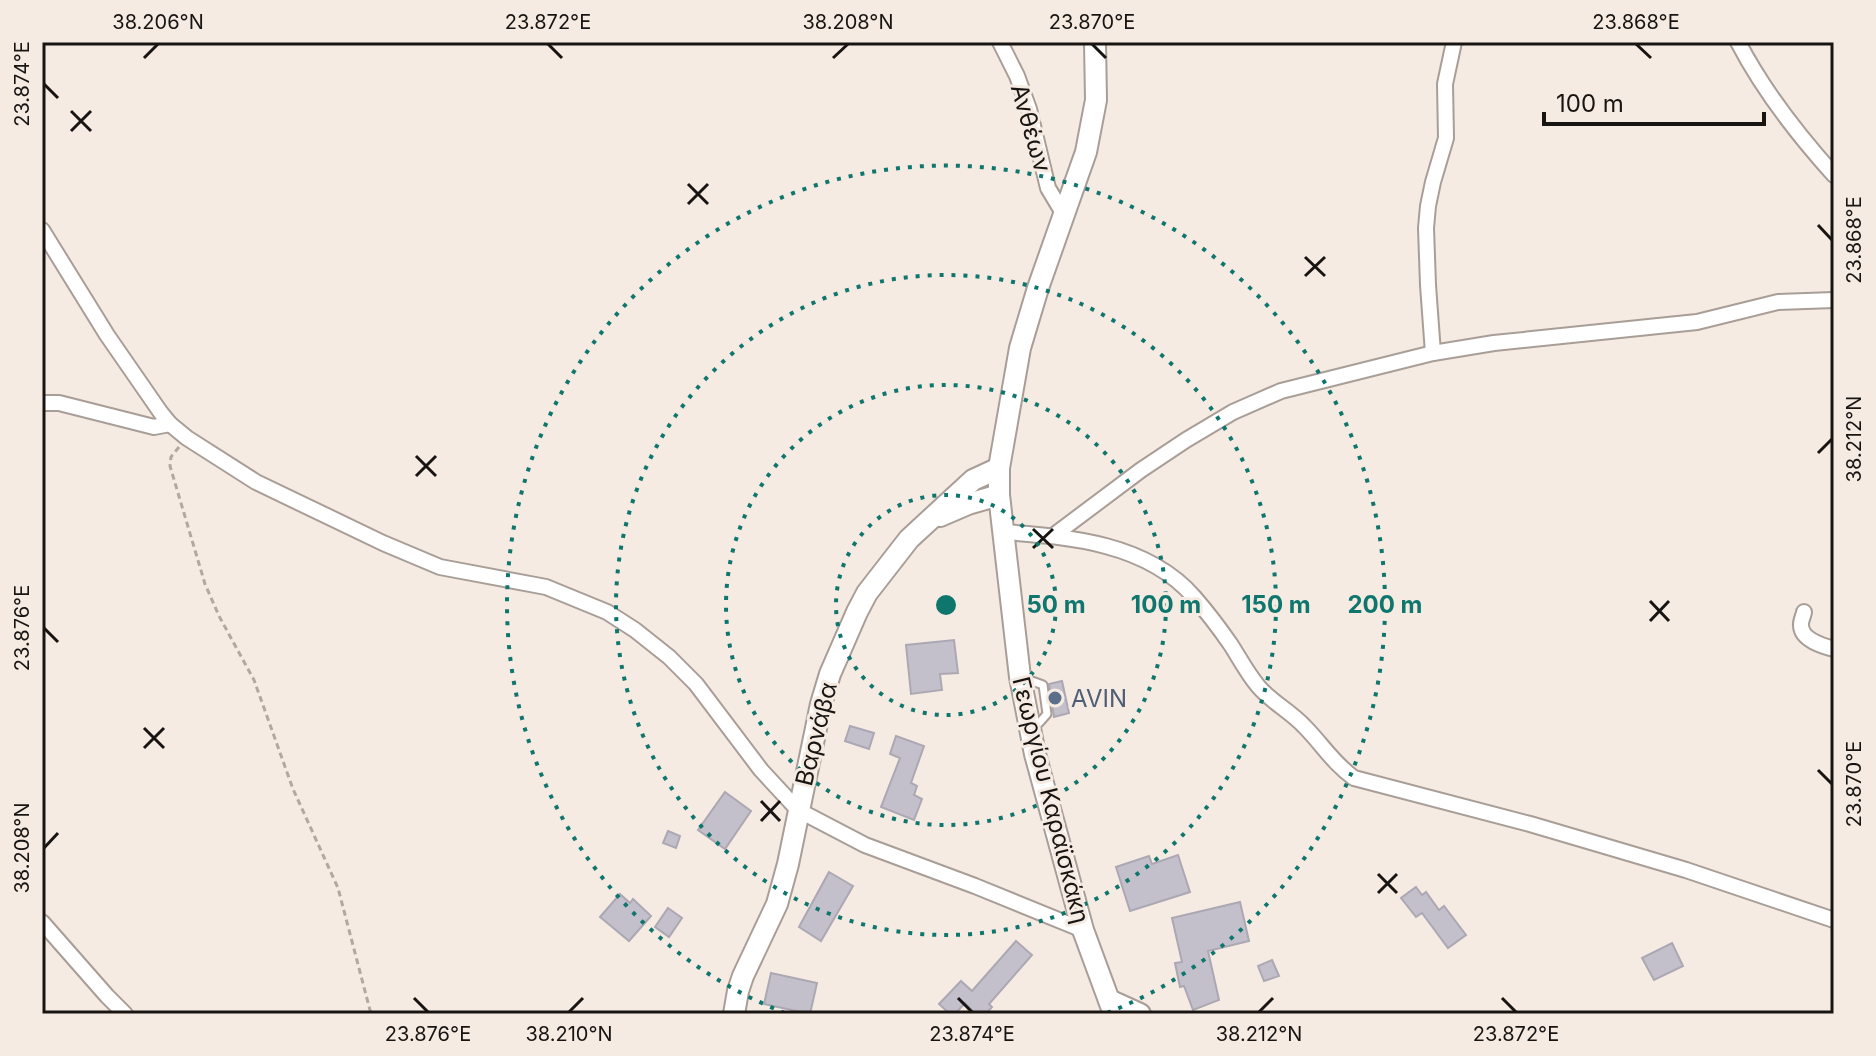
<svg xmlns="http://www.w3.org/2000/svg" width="1876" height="1056" viewBox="0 0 1876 1056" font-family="Inter,sans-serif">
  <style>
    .building { fill: #c3c0cb; stroke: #aca8b3; stroke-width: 2 }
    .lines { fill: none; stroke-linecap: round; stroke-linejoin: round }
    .lane-casing { stroke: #a99e97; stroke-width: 11 }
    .street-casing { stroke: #a99e97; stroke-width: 18 }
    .secondary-casing { stroke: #a99e97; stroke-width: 24 }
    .path { stroke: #b1a8a2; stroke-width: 3; stroke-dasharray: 6 4; stroke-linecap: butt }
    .lane { stroke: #fff; stroke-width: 7 }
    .street { stroke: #fff; stroke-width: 14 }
    .secondary { stroke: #fff; stroke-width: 20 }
    .ticks { fill: none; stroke: #181412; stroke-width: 3 }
    .ring { fill: none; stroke: #0f766e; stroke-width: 4; stroke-dasharray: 4 8 }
    .service-dot { fill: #5c6f8a; stroke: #f6ebe3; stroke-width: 3 }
    .labels { text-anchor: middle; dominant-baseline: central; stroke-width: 6; stroke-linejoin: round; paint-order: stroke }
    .street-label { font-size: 24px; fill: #181412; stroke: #f6ebe3 }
    .service-label { font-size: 24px; fill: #4e5e75; stroke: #f6ebe3; text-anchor: start }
    .centre { fill: #0f766e; stroke: #f6ebe3; stroke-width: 4 }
    .ring-label { font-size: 24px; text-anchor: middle; font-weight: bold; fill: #0f766e; stroke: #f6ebe3; stroke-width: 6; stroke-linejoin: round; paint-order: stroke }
    .neatline { fill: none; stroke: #181412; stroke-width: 3 }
    .ticks-label { font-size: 20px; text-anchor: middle; fill: #181412 }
  </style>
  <rect width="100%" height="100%" fill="#f6ebe3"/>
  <g class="building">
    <path d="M954,640l4,33 -18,1 2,16 -31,4 -5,-49z"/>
    <path d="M1062,681l7,32 -15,4 -5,-33z"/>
    <path d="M850,726l24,7 -5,16 -24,-8z"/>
    <path d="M896,736l28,10 -13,37 6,3 -3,9 8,4 -8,21 -33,-13 19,-49 -10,-4z"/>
    <path d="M725,792l26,19 -26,38 -27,-19z"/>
    <path d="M668,831l12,5 -4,12 -13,-5z"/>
    <path d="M1178,855l12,37 -60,19 -14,-44 33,-11 3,8z"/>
    <path d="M829,872l24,14 -32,55 -22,-14z"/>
    <path d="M1416,887l6,8 4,-3 13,18 5,-4 22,29 -18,13 -26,-35 -6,4 -15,-19z"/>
    <path d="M620,894l10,9 3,-4 18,17 -22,25 -29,-24z"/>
    <path d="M1240,902l9,39 -41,10 11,49 -26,10 -9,-24 -4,1 -5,-24 7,-1 -10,-44z"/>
    <path d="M668,908l14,10 -13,19 -14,-10z"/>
    <path d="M1016,941l16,14 -43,49 3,3 -6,7h-10l-11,-11 -10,11h-5l-11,-10 22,-23 11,10z"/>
    <path d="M1672,943l11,23 -29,14 -12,-22z"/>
    <path d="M1272,960l7,16 -15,5 -6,-15z"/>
    <path d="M771,973l46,10 -7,31 -46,-10z"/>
  </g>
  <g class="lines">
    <g class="lane-casing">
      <path id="lane" d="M1032,681l11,4 4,29 -8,9"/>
    </g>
    <g class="street-casing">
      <g id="street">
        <path d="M1000,42l17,34 12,33 19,79 15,25"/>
        <path d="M1738,42c26,50 59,92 96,133"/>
        <path d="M42,230l65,105 54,78 9,11 17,14 69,44 127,61 57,24 106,20 61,25 28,18 34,27 27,27 65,86 37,40 67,35 110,41 108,44"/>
        <path d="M1433,353l-5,-68 -2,-57 2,-22 5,-24 13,-44 -1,-54 9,-42"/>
        <path d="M42,403h17l95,24 16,-3"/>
        <path d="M1004,532c66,5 143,11 190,65 13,15 26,32 37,48 9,14 16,28 27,41 12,15 32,25 46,40 18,18 29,37 50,52l176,46 156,46 148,50"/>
        <path d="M1053,536l88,-66 45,-30 47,-28 48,-21 152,-38 61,-10 203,-21 81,-20 56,-2"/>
        <path d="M1804,612c0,2 -4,11 -3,13 0,15 22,21 33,24"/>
        <path d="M42,922l65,74 18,18"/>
      </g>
    </g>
    <g class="secondary-casing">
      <g id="secondary">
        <path d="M1095,42l1,58 -10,52 -48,136 -18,60 -21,120v27l21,182 15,77 48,176 31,84"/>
        <path d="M940,516l28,-12 31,-9"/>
        <path d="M1109,1000l31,14"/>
        <path d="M734,1014l4,-23 5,-15 34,-72 11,-40 33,-160 9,-30 27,-62 10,-19 42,-54 64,-59 26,-12"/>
      </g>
    </g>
    <path class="path" d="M179,447l-8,10 -1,9 35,118 14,32 35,64 39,109 45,99 33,126"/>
    <use href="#lane" class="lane"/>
    <use href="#street" class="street"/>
    <use href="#secondary" class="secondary"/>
  </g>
  <path class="ticks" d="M548,44l14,14M1092,44l14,14M1636,44l15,14M144,58l14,-14M833,58l15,-14M44,84l14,14M71,111l20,20M71,131l20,-20M688,184l20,20M688,204l20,-20M1818,225l14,15M1305,257l20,19M1305,276l20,-19M1818,453l14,-14M416,456l20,20M416,476l20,-20M1033,529l20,19M1033,548l20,-19M1650,601l19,20M1650,621l19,-20M44,628l14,14M144,728l20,20M144,748l20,-20M1818,770l14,14M761,801l19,20M761,821l19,-20M44,848l14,-15M1378,874l19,19M1378,893l19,-19M414,998l14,14M958,998l14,14M1502,998l14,14M569,1012l14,-14M1259,1012l14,-14"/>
  <g class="ring">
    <circle cx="946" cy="605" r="110"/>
    <circle cx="946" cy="605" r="220"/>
    <circle cx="946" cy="605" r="330"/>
    <path d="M785 1013A439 439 0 1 1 1107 1013"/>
  </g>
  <circle class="service-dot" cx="1055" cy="698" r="8"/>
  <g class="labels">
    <g class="street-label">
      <text transform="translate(1031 128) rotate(74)">Ανθέων</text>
      <text transform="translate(816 734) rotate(-76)">Βαρνάβα</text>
      <text transform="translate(1051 800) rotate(76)">Γεωργίου Καραϊσκάκη</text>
    </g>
    <g class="service-label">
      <text x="1071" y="698">AVIN</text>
    </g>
  </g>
  <circle cx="946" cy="605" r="12" class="centre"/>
  <g class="ring-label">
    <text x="1056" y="613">50 m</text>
    <text x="1166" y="613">100 m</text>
    <text x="1276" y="613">150 m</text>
    <text x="1385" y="613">200 m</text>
  </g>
  <rect width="1876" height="1056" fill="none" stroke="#f6ebe3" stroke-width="88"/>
  <path d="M1544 112v12h220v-12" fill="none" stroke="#181412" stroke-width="4"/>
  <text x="1556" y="112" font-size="24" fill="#181412" stroke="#f6ebe3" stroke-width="6" paint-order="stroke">100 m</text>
  <rect x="44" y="44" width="1788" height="968" class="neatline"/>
  <g class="ticks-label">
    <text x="158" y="29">38.206°N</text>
    <text x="548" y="29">23.872°E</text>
    <text x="848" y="29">38.208°N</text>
    <text x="1092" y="29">23.870°E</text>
    <text x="1636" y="29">23.868°E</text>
    <text transform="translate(22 84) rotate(-90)" y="7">23.874°E</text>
    <text transform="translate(1854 240) rotate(-90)" y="7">23.868°E</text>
    <text transform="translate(1854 439) rotate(-90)" y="7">38.212°N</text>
    <text transform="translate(22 628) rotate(-90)" y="7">23.876°E</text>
    <text transform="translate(1854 784) rotate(-90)" y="7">23.870°E</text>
    <text transform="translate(22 848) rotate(-90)" y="7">38.208°N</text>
    <text x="428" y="1041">23.876°E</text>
    <text x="569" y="1041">38.210°N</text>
    <text x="972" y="1041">23.874°E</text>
    <text x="1259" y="1041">38.212°N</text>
    <text x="1516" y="1041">23.872°E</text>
  </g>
</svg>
